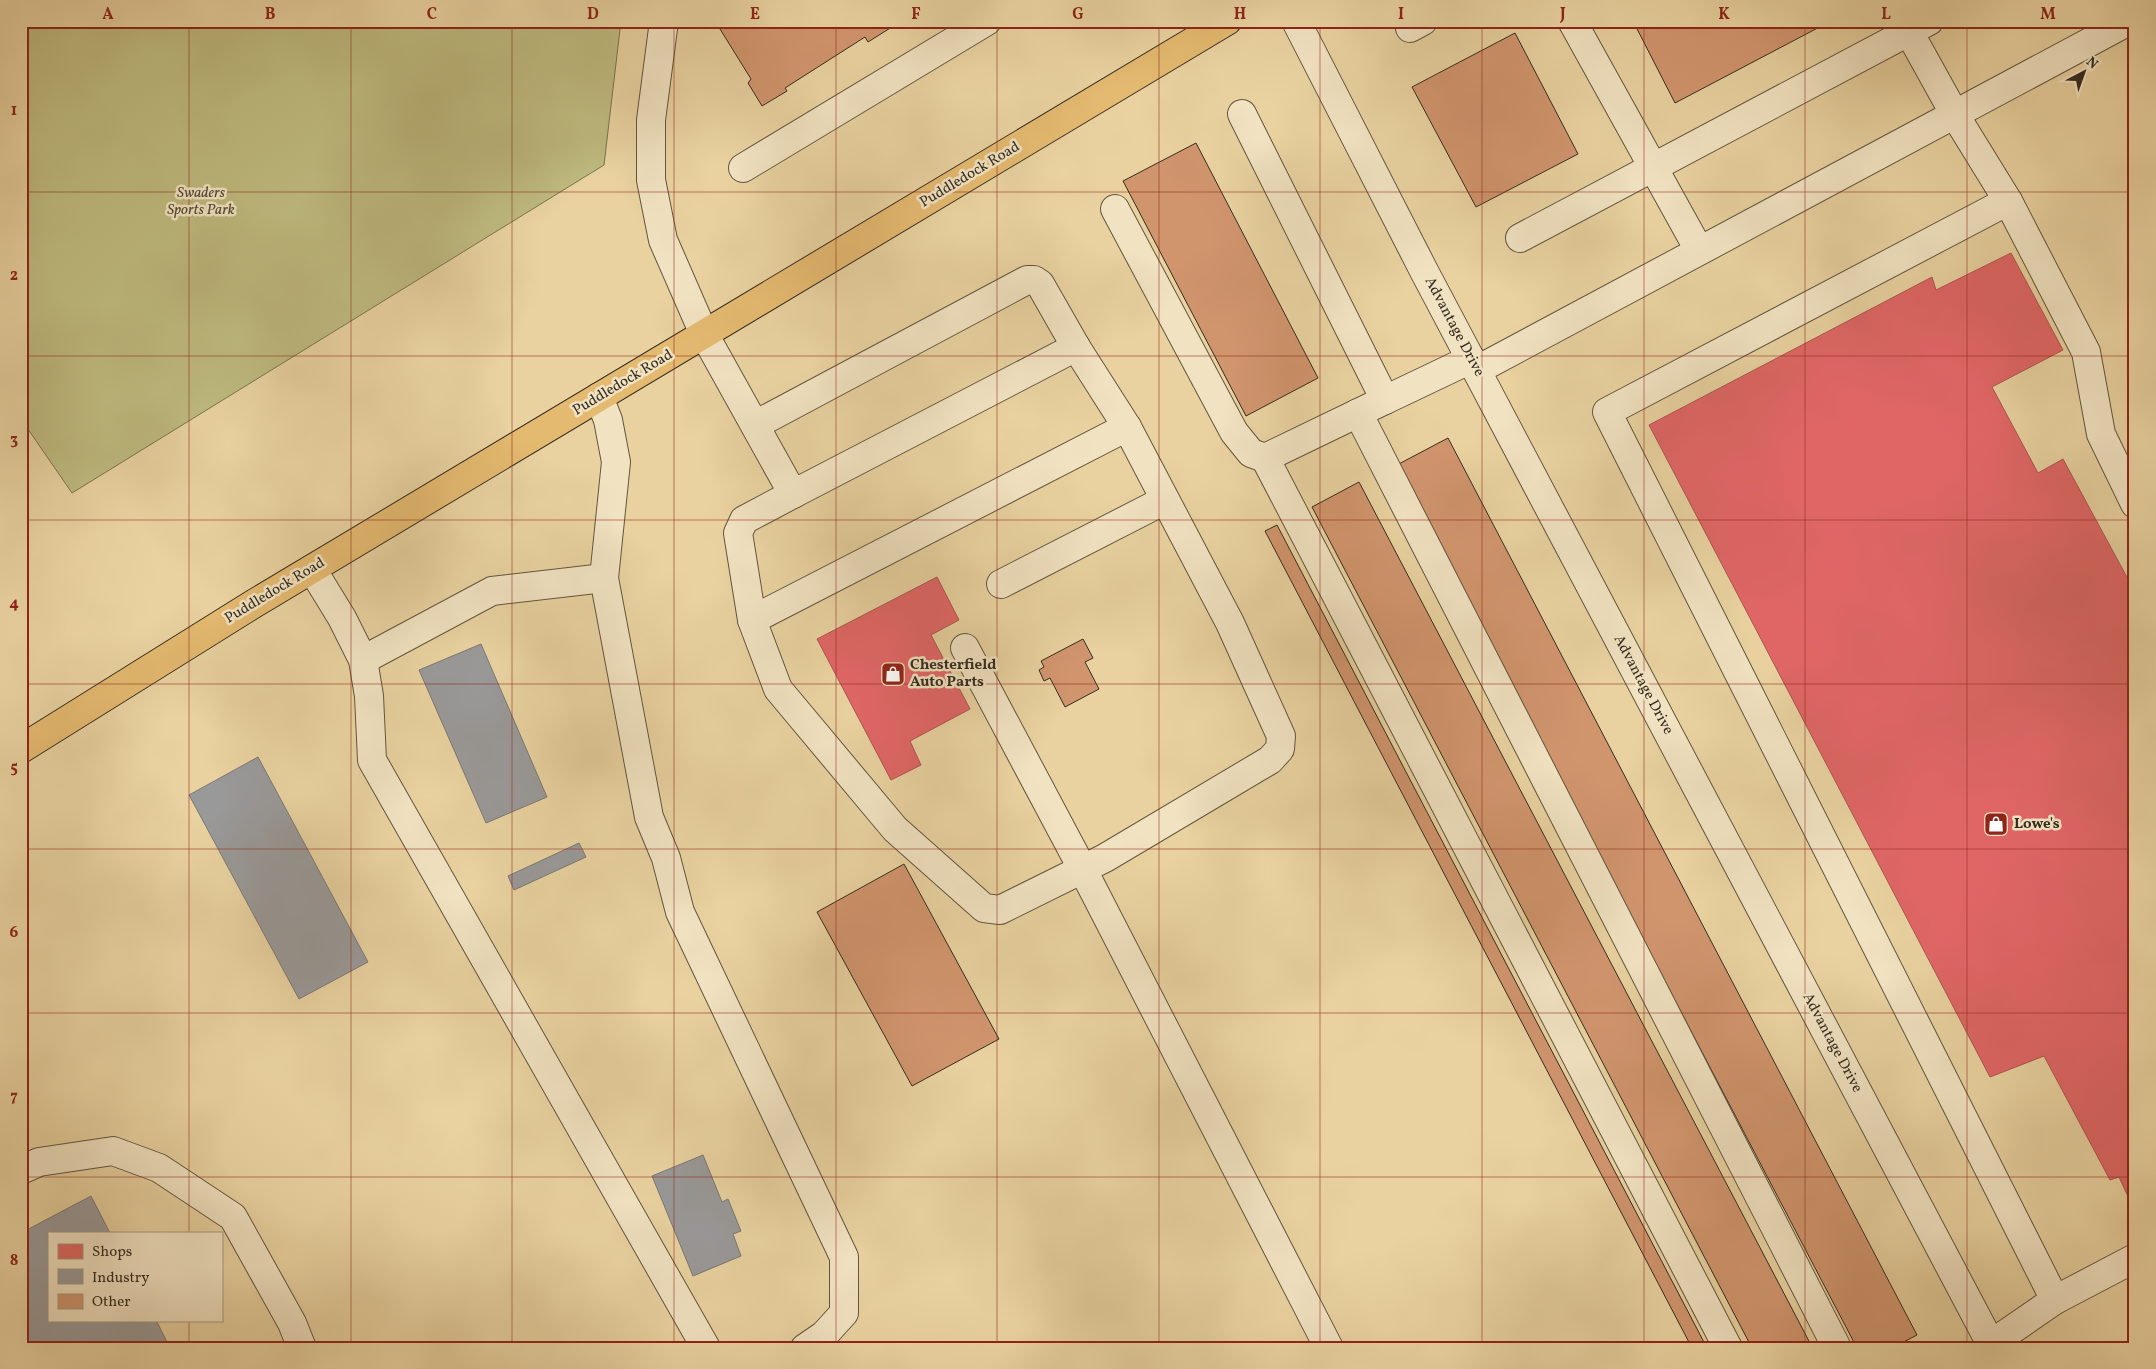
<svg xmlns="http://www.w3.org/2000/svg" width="2156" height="1369" viewBox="0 0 2156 1369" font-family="Vollkorn,serif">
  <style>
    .green { fill: #beba7f; stroke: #797350 }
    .shops { fill: #e06666; stroke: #ac5551 }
    .industry { fill: #999; stroke: #7b7875 }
    .building { fill: #d1956e; stroke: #342c20 }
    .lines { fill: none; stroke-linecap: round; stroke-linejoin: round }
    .minor-casing { stroke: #615640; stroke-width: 30 }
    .major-casing { stroke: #342c20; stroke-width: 30 }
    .minor { stroke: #f1e2c1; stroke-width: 28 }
    .major { stroke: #e4b970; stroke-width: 28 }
    .grid { fill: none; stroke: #8f2418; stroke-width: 1; stroke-opacity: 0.55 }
    .labels { text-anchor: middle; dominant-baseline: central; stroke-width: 5; stroke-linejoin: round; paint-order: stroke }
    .street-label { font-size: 15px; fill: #342c20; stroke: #f1e2c1 }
    .park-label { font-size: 15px; font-style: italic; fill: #504833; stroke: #f1e2c1 }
    .poi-label { font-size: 15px; font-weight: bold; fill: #342c20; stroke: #f1e2c1; text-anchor: start }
    .neatline { fill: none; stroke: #8f2418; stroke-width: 2 }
    .grid-label { font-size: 16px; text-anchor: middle; font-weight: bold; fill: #8f2418 }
  </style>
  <rect width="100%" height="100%" fill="#e9d2a0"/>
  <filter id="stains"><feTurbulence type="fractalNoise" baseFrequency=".004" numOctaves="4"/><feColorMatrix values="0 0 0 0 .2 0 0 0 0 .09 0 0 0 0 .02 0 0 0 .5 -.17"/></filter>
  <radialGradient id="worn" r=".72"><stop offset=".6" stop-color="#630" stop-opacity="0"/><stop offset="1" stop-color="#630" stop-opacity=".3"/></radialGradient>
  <path class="green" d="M21,21h600l-17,144 -532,328 -51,-74z"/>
  <g class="shops">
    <path d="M2011,253l52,97 -71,37 46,86 25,-14 72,133v609l-4,2 -12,-26 -9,3 -66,-124 -54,21 -341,-652 283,-148 4,13z"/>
    <path d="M937,577l22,43 -28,15 39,74 -60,32 11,24 -30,15 -74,-141z"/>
  </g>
  <g class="industry">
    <path d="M481,644l66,153 -61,26 -67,-153z"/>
    <path d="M258,757l110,205 -69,37 -110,-204z"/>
    <path d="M579,843l7,14 -72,33 -6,-14z"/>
    <path d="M703,1155l19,47 6,-3 13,32 -8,3 8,22 -48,20 -41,-100z"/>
    <path d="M91,1196l19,37h-61v87h107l14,28 -149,-1v-114z"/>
  </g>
  <g class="building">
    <path d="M733,21h160l2,4 -27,17 -3,-5 -80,51 2,3 -25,15 -14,-23 3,-4 -31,-50z"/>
    <path d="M1633,21h198l-156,82z"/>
    <path d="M1515,33l63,121 -102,53 -64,-120z"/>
    <path d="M1196,143l122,235 -72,38 -123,-235z"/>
    <path d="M1448,438l469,897 -25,13h-35l-462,-882z"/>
    <path d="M1359,482l452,863 -5,3h-54l-440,-841z"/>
    <path d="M1277,525l430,823h-15l-427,-817z"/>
    <path d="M1083,639l10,19 -8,4 14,27 -34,18 -15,-29 -6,3 -5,-11 5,-3 -3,-6z"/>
    <path d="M904,864l95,175 -87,47 -95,-174z"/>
  </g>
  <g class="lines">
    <g class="minor-casing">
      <g id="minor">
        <path d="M664,21l-13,99v60l12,60 41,94 89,160 283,-147"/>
        <path d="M1296,21l128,250 569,1077"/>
        <path d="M1572,21l127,229"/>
        <path d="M1903,21l52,94 53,86 78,151 15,82 34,70"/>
        <path d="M1410,28l13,-7"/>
        <path d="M1242,114l143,286 86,-41"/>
        <path d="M743,168l244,-147"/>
        <path d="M1115,209l119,223 17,21 14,5 120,-58"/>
        <path d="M1520,238l409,-217"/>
        <path d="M1477,370l652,-349"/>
        <path d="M599,397l9,23 8,42 -12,116 45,239 17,41 14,54 164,345v56l-20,22 -19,13"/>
        <path d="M1358,413l478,933 -2,2"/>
        <path d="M755,425l272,-145h7l6,4 36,63 51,80 103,196 51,113 -1,13 -10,11 -165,98 -105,52 -16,-2 -89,-79 -117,-140 -26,-69 -14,-87 6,-13 49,-26"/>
        <path d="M1265,458l463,890"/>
        <path d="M312,569l30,49 21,42 6,36 3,64 334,588"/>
        <path d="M1001,584l164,-84"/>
        <path d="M752,620l375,-193"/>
        <path d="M965,648l118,222 246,478"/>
        <path d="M363,660l129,-69 112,-13"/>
        <path d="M21,1170l18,-8 74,-11 46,17 74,49 59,106 10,25"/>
        <path d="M2055,1300l80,-42"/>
        <path d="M1991,1344l64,-44 -448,-888 401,-211"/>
      </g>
    </g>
    <g class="major-casing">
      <path id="major" d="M21,749l234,-146 972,-582"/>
    </g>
    <use href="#minor" class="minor"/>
    <use href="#major" class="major"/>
  </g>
  <path class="grid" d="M189,21v1212M351,21v1327M512,21v1327M674,21v1327M836,21v1327M997,21v1327M1159,21v1327M1320,21v1327M1482,21v1327M1644,21v1327M1805,21v1327M1967,21v1327M21,192h2114M21,356h2114M21,520h2114M21,684h2114M21,849h2114M21,1013h2114M21,1177h2114M189,1320v28"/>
  <defs>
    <g id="shop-square" transform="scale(1.25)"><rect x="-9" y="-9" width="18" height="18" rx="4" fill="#8f2418" stroke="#f1e2c1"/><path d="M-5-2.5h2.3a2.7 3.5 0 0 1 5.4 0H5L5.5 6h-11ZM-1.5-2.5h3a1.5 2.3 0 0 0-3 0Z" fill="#fff"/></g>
  </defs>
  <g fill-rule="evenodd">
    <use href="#shop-square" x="893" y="674"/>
    <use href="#shop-square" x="1996" y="824"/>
  </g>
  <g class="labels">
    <g class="street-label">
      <text transform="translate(970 175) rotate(-31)">Puddledock Road</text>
      <text transform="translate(1454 327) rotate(62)">Advantage Drive</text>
      <text transform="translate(623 383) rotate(-31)">Puddledock Road</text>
      <text transform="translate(275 591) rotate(-31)">Puddledock Road</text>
      <text transform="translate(1643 685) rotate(62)">Advantage Drive</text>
      <text transform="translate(1832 1043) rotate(62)">Advantage Drive</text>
    </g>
    <g class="park-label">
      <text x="201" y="193">Swaders<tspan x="201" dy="17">Sports Park</tspan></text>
    </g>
    <g class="poi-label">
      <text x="910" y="665">Chesterfield<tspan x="910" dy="17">Auto Parts</tspan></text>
      <text x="2014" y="824">Lowe's</text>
    </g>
  </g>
  <rect width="2156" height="1369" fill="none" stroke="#e9d2a0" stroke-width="55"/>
  <rect x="48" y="1232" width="175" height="90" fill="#f1e2c1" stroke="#a59981"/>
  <rect x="58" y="1244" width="25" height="15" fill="#e06666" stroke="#a59981"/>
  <text x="92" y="1256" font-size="15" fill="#342c20">Shops</text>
  <rect x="58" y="1269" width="25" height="15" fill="#999999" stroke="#a59981"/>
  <text x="92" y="1282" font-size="15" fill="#342c20">Industry</text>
  <rect x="58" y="1294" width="25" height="15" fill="#d1956e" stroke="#a59981"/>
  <text x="92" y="1306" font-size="15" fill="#342c20">Other</text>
  <g transform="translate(2084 72) rotate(41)" stroke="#f1e2c1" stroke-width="4" paint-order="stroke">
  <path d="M0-4L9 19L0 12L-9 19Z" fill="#342c20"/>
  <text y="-8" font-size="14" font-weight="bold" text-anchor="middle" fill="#342c20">N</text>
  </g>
  <rect x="28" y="28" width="2100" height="1314" class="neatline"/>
  <g class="grid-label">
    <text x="108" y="19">A</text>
    <text x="270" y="19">B</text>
    <text x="432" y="19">C</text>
    <text x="593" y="19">D</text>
    <text x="755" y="19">E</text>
    <text x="916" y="19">F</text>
    <text x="1078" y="19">G</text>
    <text x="1240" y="19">H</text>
    <text x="1401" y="19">I</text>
    <text x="1563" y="19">J</text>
    <text x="1724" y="19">K</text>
    <text x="1886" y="19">L</text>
    <text x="2048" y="19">M</text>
    <text x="14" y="115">1</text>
    <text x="14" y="280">2</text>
    <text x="14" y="444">3</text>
    <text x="14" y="608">4</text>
    <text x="14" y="772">5</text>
    <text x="14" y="937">6</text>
    <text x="14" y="1101">7</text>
    <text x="14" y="1265">8</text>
  </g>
  <rect width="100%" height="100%" filter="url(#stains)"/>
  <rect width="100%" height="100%" fill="url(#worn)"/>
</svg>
